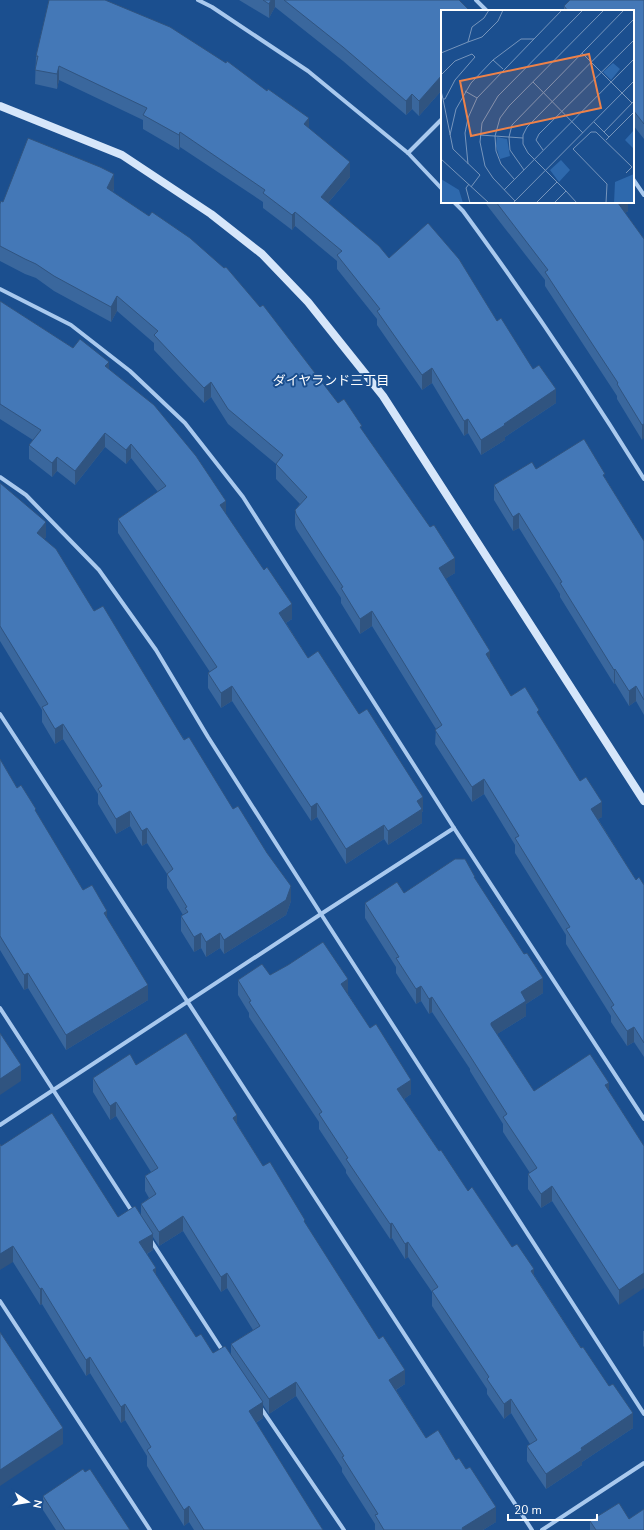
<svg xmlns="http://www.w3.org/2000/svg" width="644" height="1530" viewBox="0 0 644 1530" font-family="'Nunito Sans','Noto Sans JP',sans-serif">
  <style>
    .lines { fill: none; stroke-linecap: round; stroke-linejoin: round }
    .street { stroke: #a9c9ee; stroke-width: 4 }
    .secondary { stroke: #d6e6fa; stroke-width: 8 }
    .wall { fill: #3a679d; fill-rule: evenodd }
    .shaded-wall { fill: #305480 }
    .building { fill: #4478b7; stroke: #305480 }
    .labels { text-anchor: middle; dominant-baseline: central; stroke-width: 4; stroke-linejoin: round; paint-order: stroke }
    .neighbourhood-label { font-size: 13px; fill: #fff; stroke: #1b4f8f }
    .inset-road { fill: none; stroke: #7695bc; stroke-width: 1 }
    .view { fill: #ee8249; fill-opacity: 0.15; stroke: #ee8249; stroke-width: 2 }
    .inset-edge { fill: none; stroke: #fff; stroke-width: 2 }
  </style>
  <rect width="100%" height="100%" fill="#1b4f8f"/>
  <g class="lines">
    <g class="street">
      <path d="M198,0l14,7 96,64 100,82 34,36"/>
      <path d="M476,0l11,11"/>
      <path d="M408,153l34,-34"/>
      <path d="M633,179l11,16"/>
      <path d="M454,202l9,9c64,87 124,176 181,268"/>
      <path d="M0,289l71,36 59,46 55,52 58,74 211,331 190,291"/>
      <path d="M0,477l26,18 73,75 57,80 52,87 113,177 323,500"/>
      <path d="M0,714l532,816"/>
      <path d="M0,1008l133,205"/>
      <path d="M0,1125l321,-211 133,-86"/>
      <path d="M150,1239l74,114"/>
      <path d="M0,1301l150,229"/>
      <path d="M261,1408l83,122"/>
      <path d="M542,1530l102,-67"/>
    </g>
    <path class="secondary" d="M0,106l122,49 89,59 51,40 46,48 75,94 261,405"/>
  </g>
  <g class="wall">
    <path d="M239,0h220l-17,11v79l-23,26 -7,-7 -6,6 -63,-54 -68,-54 -6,11z"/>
    <path d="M644,0v139l-11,-14v-114h-69v-5z"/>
    <path d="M36,56l273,72 41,49 -22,26 61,55 108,63 36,48 23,34 -51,34v3l-24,15 -13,-22 -4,3 -32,-53 -10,7 -45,-65v-6l-40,-50v-8l-42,-35 -3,4 -29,-22v-6l-83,-55 -1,3 -36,-21v-9l-84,-40 -2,9 -22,-5z"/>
    <path d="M114,189l-1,3 225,211 24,27 93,143 -10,6 45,82 21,35 28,20 63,101 -4,2 38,61 8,5v172l-10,-15 -7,4 -16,-24v-6l-45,-72v-9l-51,-82v-8l-31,-51 -12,8 -37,-58 1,-15 -64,-103 -12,8 -19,-31v-5l-45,-69 -1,-4v-15l5,-6 -24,-25v-15l-48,-40 -17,-27 -7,6 -50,-53v-7l-37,-32 -6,11 -57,-31 -18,-13 -11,-4 -25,-13v-57l3,-2z"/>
    <path d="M486,202h142v9l-3,2 19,26 -2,201 -25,-41v-3l-72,-110v-6l-59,-76z"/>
    <path d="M0,301l73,47 36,21 117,145 66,105 -6,4 22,35 51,56 64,97 -1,1v11l-34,22 -4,-6 -38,25 -29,-47 -6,4 -79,-120 -11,7 -13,-20v-15l2,-1 -92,-139v-14l40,-27 -27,-34 -5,6 -21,-17 -30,38 -18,-14 -5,6 -23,-18v-14l4,-5 -33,-21z"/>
    <path d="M536,469l69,9 39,63v174l-8,-14 -7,5 -14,-23 -1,1 -54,-87v-3l-41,-66 -6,3 -19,-31v-15z"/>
    <path d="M0,483l46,54 -2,2 189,270 58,92 -5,14 -62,39 -4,-6 -14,9 -5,-9 -7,4 -13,-21v-15l2,-1 -16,-27v-14l-20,-31 -5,3 -12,-20 -14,8 -18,-30v-10l-35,-55 -8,5 -13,-22v-12l-42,-69z"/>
    <path d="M0,759l17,29 19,24 47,78 24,28 41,82 -82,50 -38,-62 -4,2 -24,-40z"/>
    <path d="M475,879l68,114 -17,11v12l-29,18 37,57h75l35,55 -25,159 -67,-104 -11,7 -13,-19v-15l2,-1 -27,-41v-8l-33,-53v-2l-38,-57 -3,2 -8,-13 -5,3 -20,-31v-6l-31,-49v-15l39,-10z"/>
    <path d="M288,965l60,29 63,100 -7,5 35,52 29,40 66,84 99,153 -51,34v3l-36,24 -19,-28v-15l3,-2 -19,-31 -7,6 -17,-25v-5l-55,-83v-14l-24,-35 -3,2 -13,-21 -2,1 -44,-66v-3l-27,-41v-7l-70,-105v-4l-11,-18v-15l32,-5z"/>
    <path d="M136,1065l101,59 26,42 42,58 100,160 -9,6 30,48 70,84 -13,8h-108v-6l-33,-52v-4l-46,-72 -27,18 -6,-9v13l-7,5 67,107h-129l-5,-8 -5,4 -37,-60v-10l-22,-36 -4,3 -31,-50 -4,3 -44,-72 -2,1 -27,-43 -12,-116 117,71 23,-2v-11l8,-6 -4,-7v-15l6,-4 -35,-56 -6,4 -17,-28v-14zM183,1231l38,61 6,-4 26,42 -22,14v10l-18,-1 -17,-16 -40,-62 -9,-21 6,-4v-13l6,9z"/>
    <path d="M643,1331h1v16l-1,-1z"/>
    <path d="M43,1496l87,34h-74l-13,-20z"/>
    <path d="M629,1519l15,11h-54v-9z"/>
  </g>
  <g class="shaded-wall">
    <path d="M271,0h4v7l-6,11v-14z"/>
    <path d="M59,66v14l-2,9v-15z"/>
    <path d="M442,75v15l-23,26v-15z"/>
    <path d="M412,94v15l-6,6v-14z"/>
    <path d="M309,118v14l-5,-8z"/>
    <path d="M180,132v15l-1,3v-15z"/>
    <path d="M350,162v15l-29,34v-14z"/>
    <path d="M114,174v15l-7,14v-15z"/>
    <path d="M620,202h8v9l-10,7v-15z"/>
    <path d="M295,212v14l-3,4v-15z"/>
    <path d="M117,296v15l-6,11v-15z"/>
    <path d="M109,362v14l-4,-10z"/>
    <path d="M432,368v15l-10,7v-15z"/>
    <path d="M211,382v15l-7,6v-15z"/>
    <path d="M556,389v14l-51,34v3l-24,15v-15l23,-16z"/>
    <path d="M468,419v14l-4,3v-15z"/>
    <path d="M644,424v14l-2,2v-15z"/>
    <path d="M105,433v14l-30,38v-14z"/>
    <path d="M131,444v14l-5,6v-14z"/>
    <path d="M57,457v14l-5,6v-14z"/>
    <path d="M226,501v14l-6,-10z"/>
    <path d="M519,513v15l-6,3v-14z"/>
    <path d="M46,522v15l-9,11v-15z"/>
    <path d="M455,558v15l-16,10v-15z"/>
    <path d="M292,604v15l-13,8v-14z"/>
    <path d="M372,611v15l-12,8v-15z"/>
    <path d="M490,651v15l-4,-12z"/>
    <path d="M615,669v14l-1,1v-14z"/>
    <path d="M232,686v15l-11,7v-15z"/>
    <path d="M636,686v15l-7,5v-15z"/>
    <path d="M63,724v15l-8,5v-15z"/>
    <path d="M484,779v15l-12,8v-15z"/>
    <path d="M423,797v14l-1,1v11l-34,22v-14l29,-30z"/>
    <path d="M602,802v15l-11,6v-14z"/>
    <path d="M317,803v14l-6,4v-14z"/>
    <path d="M130,811v15l-14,8v-15z"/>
    <path d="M384,825v14l-38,25v-15z"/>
    <path d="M147,828v15l-5,3v-15z"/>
    <path d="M291,886v15l-5,14 -62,39v-14z"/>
    <path d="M107,911v14l-3,-12z"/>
    <path d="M201,933v15l-7,4v-15z"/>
    <path d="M220,933v15l-14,9v-15z"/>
    <path d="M28,973v15l-4,2v-15z"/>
    <path d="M543,978v15l-17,11v12l-35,22v-15l30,-31z"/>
    <path d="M348,979v15l-7,-10z"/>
    <path d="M148,985v15l-82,50v-15z"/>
    <path d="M421,986v15l-5,3v-15z"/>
    <path d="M432,997v15l-3,2v-15z"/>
    <path d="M634,1027v15l-7,4v-15z"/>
    <path d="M21,1065v16l-21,14v-16z"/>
    <path d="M411,1080v14l-14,10v-15z"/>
    <path d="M609,1083v15l-4,-13z"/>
    <path d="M116,1102v14l-6,4v-14z"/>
    <path d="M237,1115v15l-4,-12z"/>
    <path d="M552,1186v15l-11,7v-14z"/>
    <path d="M183,1216v15l-24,15v-14z"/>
    <path d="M392,1223v15l-2,1v-15z"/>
    <path d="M153,1234v16l-14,8v-16z"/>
    <path d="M408,1242v15l-3,2v-15z"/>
    <path d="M13,1246v16l-13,8v-16z"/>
    <path d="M156,1268v16l-3,-14z"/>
    <path d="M534,1269v15l-3,-13z"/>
    <path d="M227,1273v15l-6,4v-15z"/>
    <path d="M644,1273v15l-25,17v-15z"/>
    <path d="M42,1288v16l-2,1v-16z"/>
    <path d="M90,1357v16l-4,3v-16z"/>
    <path d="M405,1370v14l-16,10v-14z"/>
    <path d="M296,1382v14l-27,18v-15z"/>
    <path d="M511,1399v14l-7,6v-15z"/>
    <path d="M263,1402v16l-14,9v-16z"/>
    <path d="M125,1404v16l-4,3v-16z"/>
    <path d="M633,1413v15l-51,34v3l-36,24v-15l35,-26z"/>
    <path d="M63,1428v16l-63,42v-16z"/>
    <path d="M189,1506v16l-5,4v-16z"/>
    <path d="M496,1507v15l-13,8h-21v-2z"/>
  </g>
  <g class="building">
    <path d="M49,0h56l65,27 56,36 1,-2 40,30 1,-2 41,29 -5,6 46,38 -29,35 58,49 10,12 39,-35 31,36 38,62 4,-3 32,51 6,-4 17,24 -52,35 1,1 -24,15 -13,-21 -4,2 -32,-53 -10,7 -45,-64 3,-2 -43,-54 5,-4 -47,-39 -3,3 -29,-22 2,-3 -85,-58 -1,3 -36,-20 4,-7 -88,-42 -2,8 -22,-4 3,-14h-2z"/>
    <path d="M263,0h8l-2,4z"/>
    <path d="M284,0h175l11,11h-28v64l-23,26 -7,-7 -6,7 -63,-54z"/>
    <path d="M570,0h74v124l-11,-14v-99h-65l-4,-5z"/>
    <path d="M28,138l72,29 14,7 -7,14 42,28 3,-4 38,26 34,30 2,-1 34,40 3,-2 75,98 6,-4 18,27 -2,1 70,100 4,-2 21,33 -16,10 51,83 -4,3 25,42 14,-9 14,23 -2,2 43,69 6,-4 16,25 -11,7 45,71 3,-3 5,8v158l-10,-16 -7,4 -16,-24 3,-2 -48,-76 4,-2 -55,-89 4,-2 -35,-57 -12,8 -37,-57 7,-5 -70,-114 -12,8 -19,-31 2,-1 -47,-73 -1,-4 12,-13 -31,-33 7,-9 -55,-46 -17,-27 -7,6 -50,-53 4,-4 -41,-35 -6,11 -57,-31 -18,-12 -11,-5 -25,-13v-42l1,-3 2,1z"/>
    <path d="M496,202h124l-2,1 26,36v185l-2,1 -25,-41 1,-1 -73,-111 3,-2z"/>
    <path d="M0,301l73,47 7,-9 29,23 -4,4 49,39 42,51 30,45 -6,4 44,65 3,-3 25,37 -13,9 29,45 10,-7 41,63 8,-5 56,88 -6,4 5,8 -34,22 -4,-6 -38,24 -29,-46 -6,4 -79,-121 -11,7 -13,-20 9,-6 -99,-148 48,-33 -35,-42 -5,6 -21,-17 -30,38 -18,-14 -5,6 -23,-18 12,-15 -41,-26z"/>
    <path d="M584,439l21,35 -2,1 41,66v159l-8,-14 -7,5 -14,-22 -1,1 -54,-87 2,-1 -43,-69 -6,4 -19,-32 38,-23 4,7z"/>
    <path d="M0,483l46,39 -9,11 19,16 38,62 9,-5 81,134 5,-3 44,72 5,-3 29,47 24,33 -5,14 -62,40 -4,-7 -14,9 -5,-9 -7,4 -13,-21 7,-4 -3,-4 2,-1 -20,-33 6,-5 -26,-41 -5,3 -12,-20 -14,8 -18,-30 4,-3 -39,-62 -8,5 -13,-22 6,-3 -48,-78z"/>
    <path d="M0,759l17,29 4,-3 15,24 -1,1 48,80 9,-5 15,26 -3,2 44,72 -82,50 -38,-62 -4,2 -24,-39z"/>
    <path d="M455,859h10l10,18h-1l50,77 3,-1 16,25 -22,14 5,9 -35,22v2l43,66 56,-37 19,29 -4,2 39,61v127l-25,17 -67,-104 -11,8 -13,-20 9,-6 -34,-51 4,-3 -37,-58 -38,-59 -3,2 -8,-13 -5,3 -20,-31 3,-1 -34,-54 32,-21 7,11z"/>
    <path d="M323,942l25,37 -7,5 29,44 6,-4 35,56 -14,9 42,62 2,-1 27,41 4,-4 40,60 5,-3 17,25 -3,2 50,77 2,-1 26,39 4,-2 20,29 -52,35 1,2 -36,24 -19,-28 10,-6 -26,-41 -7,5 -17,-25 2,-2 -57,-86 6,-4 -30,-45 -3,2 -13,-21 -2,1 -44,-65 2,-1 -29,-44 3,-2 -73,-110 2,-1 -13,-21 24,-16 8,11 18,-10z"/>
    <path d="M0,1033l21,32 -21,14z"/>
    <path d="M186,1033l51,82 -4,3 30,48 7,-4 35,58 -1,1 75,118 4,-3 22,34 -16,10 37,58 12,-8 18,30 3,-2 7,11 4,-2 26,40 -34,21 1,2h-79l-9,-15 3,-1 -36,-57 2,-1 -48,-74 -27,17 -38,-55 29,-18 -33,-53 -6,4 -38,-61 -24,16 -18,-28 15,-10 -11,-18 13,-8 -42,-66 -6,4 -17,-28 37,-24 6,11z"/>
    <path d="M52,1113l66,104 17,-11 18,28 -14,8 17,26 -3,2 43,67 5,-3 12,19 12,-7 38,56 -14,9 74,119h-119l-15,-24 -5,4 -37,-60 4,-3 -26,-43 -4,3 -31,-50 -4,3 -44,-72 -2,1 -27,-43 -13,8v-110l1,2z"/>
    <path d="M0,1332l63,96 -63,42z"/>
    <path d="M83,1469l2,3 5,-3 40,61h-65l-22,-34z"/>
    <path d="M619,1503l10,16 15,-10v21h-48l-6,-9z"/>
  </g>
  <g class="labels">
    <g class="neighbourhood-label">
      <text x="331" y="381">ダイヤランド三丁目</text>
    </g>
  </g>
  <g transform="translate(441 10)">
    <rect width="193" height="193" fill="#1b4f8f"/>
    <path d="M172,53l7,6 -9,11 -8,-8zM193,120v19l-9,-9zM56,127l10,2 3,17 -10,3 -4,-13zM120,150l9,10 -11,12 -9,-12zM193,164v29h-20l1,-21zM0,169l18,11 4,13h-22z" fill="#2e69ad"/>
    <path class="inset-road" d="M27,32l14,-5 16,-16 5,-11M0,43l27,-11 4,-15 12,-9 5,-8M141,43l50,50M52,50l10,9M0,65l14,-14 17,-7 3,3 -20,23 -10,19h-2l-2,-8M92,72l50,51M24,81l12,7M2,89l10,50 27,26 -9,12M153,112l15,15M163,122l30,-31M9,125l6,-26 15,-26 22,-23 28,-21h13M39,125l43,3M165,130l28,-28M102,140l-7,-10 3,-6 95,-94M0,149l48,44M27,154l-3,-31 3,-15 9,-20 85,-88M83,160l-14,-20 -1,-13 3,-12 112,-115M73,169l-13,-15 -5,-13 -1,-15 5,-18 9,-12 95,-96M28,174l-3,4 4,15M63,180l130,-131M125,181l-38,-38 -5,-9v-9l4,-8 107,-108M74,191l-22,-23 -8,-12 -5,-24 2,-19 16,-27 85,-86M72,193l121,-122M95,193l21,-21M113,193l12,-12 11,12M165,193l1,-19 -34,-35 18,-17h5l36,35 -6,6"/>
    <path class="view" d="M148,44l12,54 -130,28 -11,-55z"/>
    <rect width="193" height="193" class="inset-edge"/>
  </g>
  <g transform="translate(28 1502) rotate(102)" stroke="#1b4f8f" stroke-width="3" paint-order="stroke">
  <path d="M0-3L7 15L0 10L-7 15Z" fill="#ffffff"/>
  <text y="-6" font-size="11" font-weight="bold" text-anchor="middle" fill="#ffffff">N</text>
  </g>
  <path d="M508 1514v6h89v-6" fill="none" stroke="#ffffff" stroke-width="2"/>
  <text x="514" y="1514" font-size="12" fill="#ffffff" stroke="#1b4f8f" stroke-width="3" paint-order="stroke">20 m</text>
</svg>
